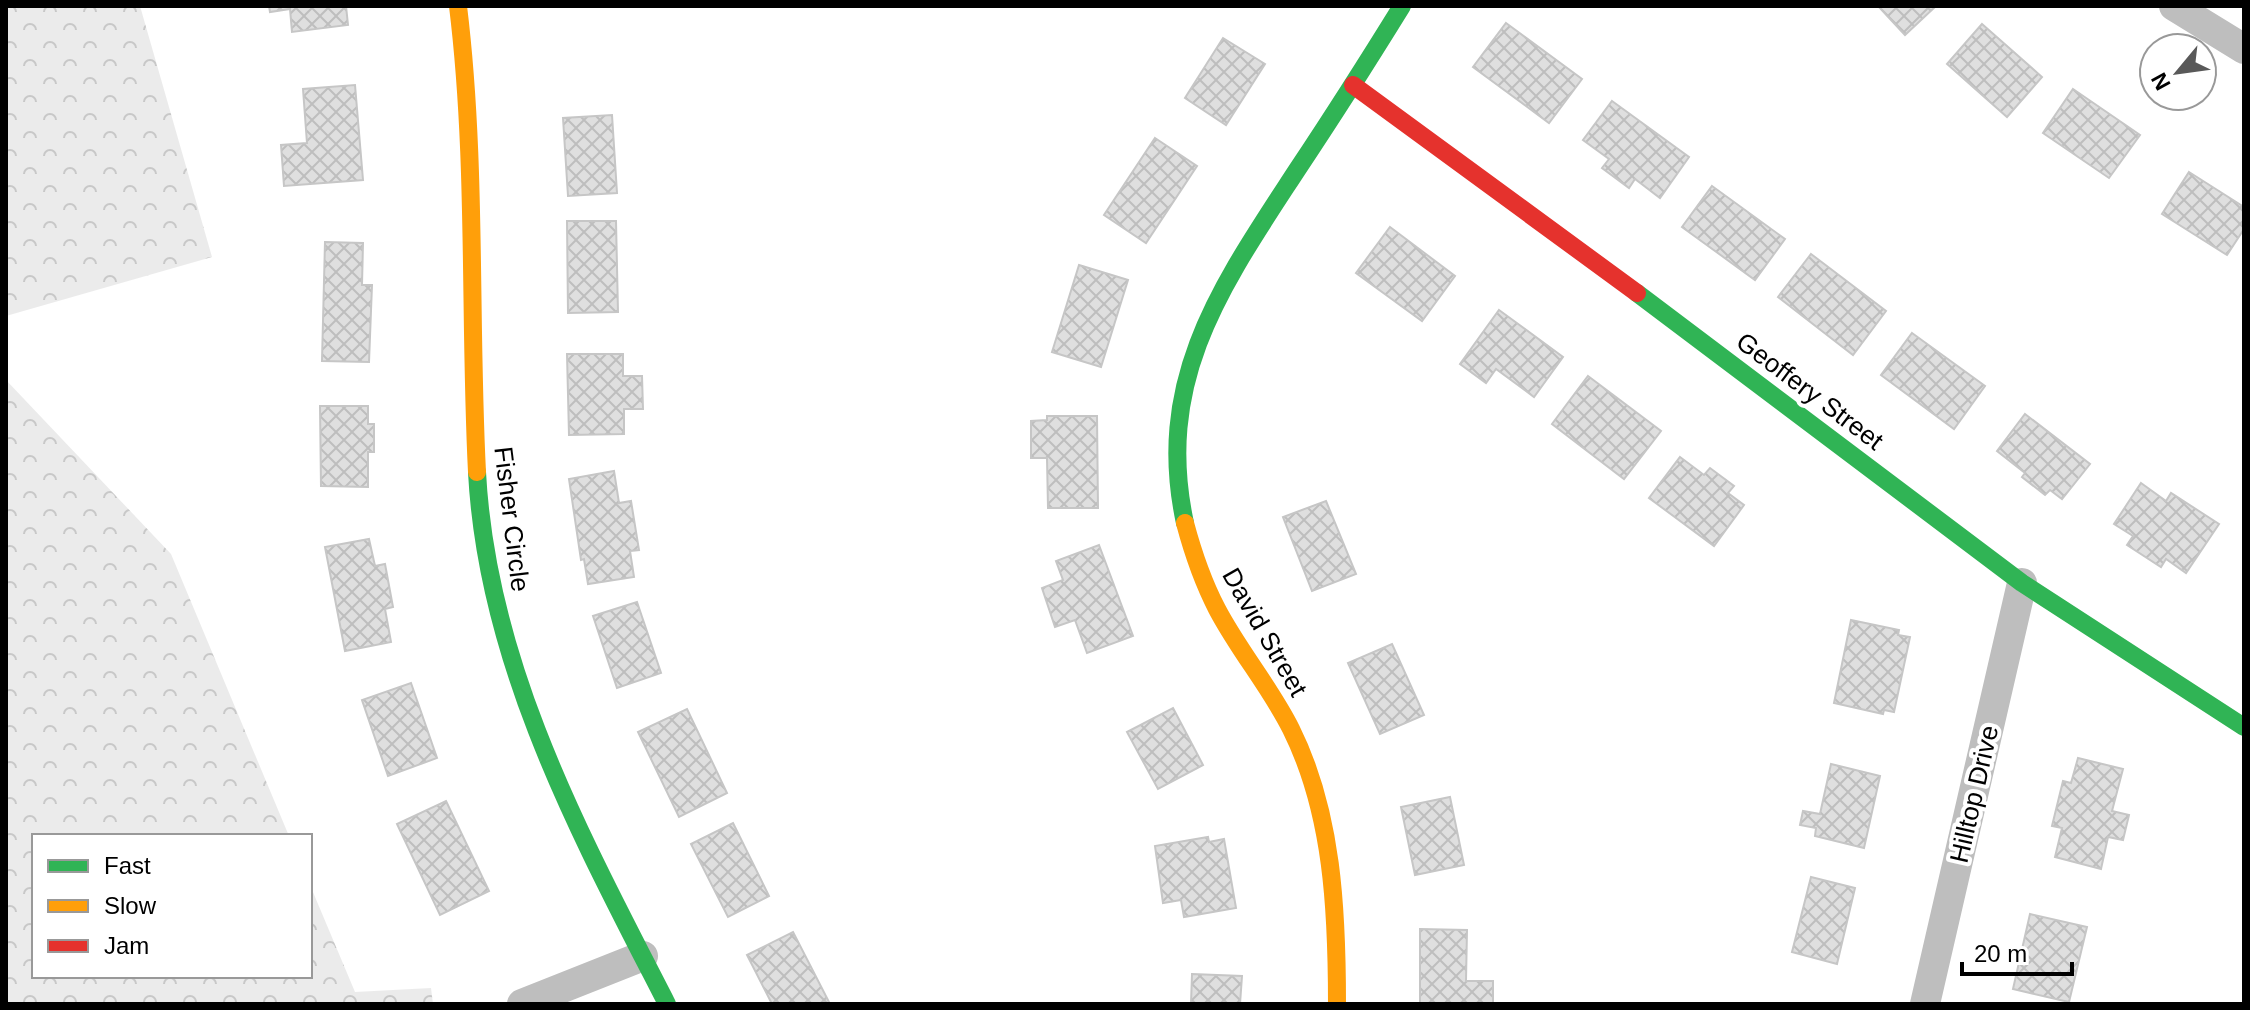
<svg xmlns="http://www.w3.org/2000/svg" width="2250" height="1010" viewBox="0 0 2250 1010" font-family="Arial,sans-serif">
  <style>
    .forest { fill: url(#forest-crowns) }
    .building { fill: url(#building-cross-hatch); stroke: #c6c6c6; stroke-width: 2 }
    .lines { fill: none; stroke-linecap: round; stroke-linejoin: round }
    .street { stroke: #bebebe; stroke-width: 30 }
    .fast { stroke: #30b455; stroke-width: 18 }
    .slow { stroke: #ff9f0a; stroke-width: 18 }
    .jam { stroke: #e5322d; stroke-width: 18 }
    .labels { text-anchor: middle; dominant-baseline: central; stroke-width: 8; stroke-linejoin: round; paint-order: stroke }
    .street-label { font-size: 26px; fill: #000; stroke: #fff }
  </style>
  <defs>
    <pattern id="forest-crowns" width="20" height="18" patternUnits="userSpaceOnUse" patternTransform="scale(2)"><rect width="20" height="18" fill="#ebebeb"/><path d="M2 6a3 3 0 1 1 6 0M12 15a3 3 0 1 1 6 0" fill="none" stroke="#c8c8c8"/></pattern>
    <pattern id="building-cross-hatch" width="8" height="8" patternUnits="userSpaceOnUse" patternTransform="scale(2)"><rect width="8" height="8" fill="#dfdfdf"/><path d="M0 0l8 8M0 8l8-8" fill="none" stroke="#bebebe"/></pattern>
  </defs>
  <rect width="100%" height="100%" fill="#fff"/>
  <g class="forest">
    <path d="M6,6h134l72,251 -206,59z"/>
    <path d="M6,380l165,174 118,282h-255v140h276v-91l45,107 76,-4 2,16h-427z"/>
  </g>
  <g class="building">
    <path d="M269,6h77l2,19 -56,7 -2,-23 -20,3z"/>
    <path d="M1878,6h58l-31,29z"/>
    <path d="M1506,23l76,56 -33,44 -76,-56z"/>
    <path d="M1982,24l60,53 -35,40 -60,-53z"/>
    <path d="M1223,38l42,26 -39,61 -41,-27z"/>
    <path d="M355,85l8,95 -79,6 -3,-41 26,-2 -4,-54z"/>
    <path d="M2073,89l67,46 -31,43 -66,-45z"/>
    <path d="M1612,101l77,56 -29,41 -25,-19 -6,9 -27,-20 7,-9 -26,-19z"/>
    <path d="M612,115l5,78 -49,3 -5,-78z"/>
    <path d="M1155,138l42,28 -51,77 -42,-28z"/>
    <path d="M2189,172l55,35v22l-17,26 -65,-41z"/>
    <path d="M1712,186l73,53 -30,41 -73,-53z"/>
    <path d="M567,221h49l2,91 -50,1z"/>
    <path d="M1390,227l65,49 -33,45 -66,-48z"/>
    <path d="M325,242l38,1 -1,42h10l-3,77 -47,-1z"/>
    <path d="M1811,254l75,57 -33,44 -75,-58z"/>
    <path d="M1079,265l49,15 -27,87 -49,-15z"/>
    <path d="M1499,310l64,47 -29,40 -38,-28 -10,14 -26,-19z"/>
    <path d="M1912,333l73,53 -31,43 -73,-54z"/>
    <path d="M567,354h56v22h19l1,33h-19v25l-55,1z"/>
    <path d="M1588,376l73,55 -37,48 -72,-55z"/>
    <path d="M320,406h48v18h6v28h-6v35l-47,-1z"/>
    <path d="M2025,414l65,50 -28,35 -12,-9 -5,5 -23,-18 3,-4 -28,-22z"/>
    <path d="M1047,416h50l1,92h-50l-1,-50h-16v-37l16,-1z"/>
    <path d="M1680,457l24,18 6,-7 24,18 -6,7 16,12 -30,41 -65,-48z"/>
    <path d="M614,471l5,32 12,-2 8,49 -9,1 4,26 -46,7 -4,-25 -3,1 -12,-81z"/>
    <path d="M2141,483l25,18 5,-8 48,31 -33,49 -20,-14 -5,8 -34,-22 6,-9 -19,-12z"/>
    <path d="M1326,501l30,73 -44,17 -29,-74z"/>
    <path d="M369,539l6,27 10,-2 8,43 -8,2 6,33 -46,9 -20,-104z"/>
    <path d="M1099,545l34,91 -46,17 -12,-33 -20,7 -13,-39 21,-8 -7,-19z"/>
    <path d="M637,602l24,71 -44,15 -24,-72z"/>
    <path d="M1851,620l48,10 -1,5 12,2 -16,75 -10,-2 -1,4 -49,-11z"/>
    <path d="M1392,644l32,71 -44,19 -32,-71z"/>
    <path d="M411,683l26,75 -49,18 -26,-76z"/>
    <path d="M1173,708l30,57 -45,24 -31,-57z"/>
    <path d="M687,709l40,84 -48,24 -41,-85z"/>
    <path d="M2078,758l45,11 -11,42 17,4 -6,25 -15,-3 -7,32 -46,-12 7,-29 -10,-2 11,-45 8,2z"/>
    <path d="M1831,764l49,12 -16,72 -49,-12 1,-8 -16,-3 3,-14 17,3z"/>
    <path d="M1450,797l14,68 -49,10 -14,-68z"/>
    <path d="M446,801l43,90 -49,24 -43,-91z"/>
    <path d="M733,823l36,73 -41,21 -37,-73z"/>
    <path d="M1208,837l1,5 15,-3 12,69 -52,9 -3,-17 -18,3 -8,-57z"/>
    <path d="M1811,877l44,11 -18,76 -45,-12z"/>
    <path d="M2030,914l57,13 -18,75 -56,-13z"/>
    <path d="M1420,929l47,1 -1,51h27v23h-73z"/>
    <path d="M793,932l37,72h-58l-25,-49z"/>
    <path d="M1192,974l50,2 -2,28h-49z"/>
  </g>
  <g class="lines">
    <g class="street">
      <path d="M2174,6l70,43"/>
      <path d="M522,1004l121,-48"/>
      <path d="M1925,1004l97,-421"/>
    </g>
    <g class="fast">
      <path d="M1637,293l385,290 222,144"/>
      <path d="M477,472c10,193 104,364 190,532"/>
      <path d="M1185,523c-31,-144 37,-238 112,-353 36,-54 71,-109 105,-164"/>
    </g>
    <g class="slow">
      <path d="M458,6c19,155 11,311 19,466"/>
      <path d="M1185,523c8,30 18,59 32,86 22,42 53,78 74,120 42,84 46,183 46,275"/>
    </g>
    <path class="jam" d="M1353,85l284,208"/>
  </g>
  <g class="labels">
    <g class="street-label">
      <text transform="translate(1810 391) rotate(37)">Geoffery Street</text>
      <text transform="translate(512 519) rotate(83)">Fisher Circle</text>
      <text transform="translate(1265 632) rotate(60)">David Street</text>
      <text transform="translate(1974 794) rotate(-77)">Hilltop Drive</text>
    </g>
  </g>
  <rect width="2250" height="1010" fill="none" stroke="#000000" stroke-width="16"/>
  <rect x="32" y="834" width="280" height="144" fill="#ffffff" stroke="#999999" stroke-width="2"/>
  <rect x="48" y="860" width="40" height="12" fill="#30b455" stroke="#999999" stroke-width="2"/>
  <text x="104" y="874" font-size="24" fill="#000000">Fast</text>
  <rect x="48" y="900" width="40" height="12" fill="#ff9f0a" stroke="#999999" stroke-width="2"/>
  <text x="104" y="914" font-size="24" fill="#000000">Slow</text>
  <rect x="48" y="940" width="40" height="12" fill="#e5322d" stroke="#999999" stroke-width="2"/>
  <text x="104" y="954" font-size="24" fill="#000000">Jam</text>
  <g transform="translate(2178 72) rotate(241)"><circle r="38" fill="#ffffff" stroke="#999999" stroke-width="2"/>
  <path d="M0-6L14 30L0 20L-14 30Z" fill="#595959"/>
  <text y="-12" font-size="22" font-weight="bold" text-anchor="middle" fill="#000000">N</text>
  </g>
  <path d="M1962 962v12h110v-12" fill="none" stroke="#000000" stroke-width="4"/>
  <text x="1974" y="962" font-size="24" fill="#000000" stroke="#ffffff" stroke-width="6" paint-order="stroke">20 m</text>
</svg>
